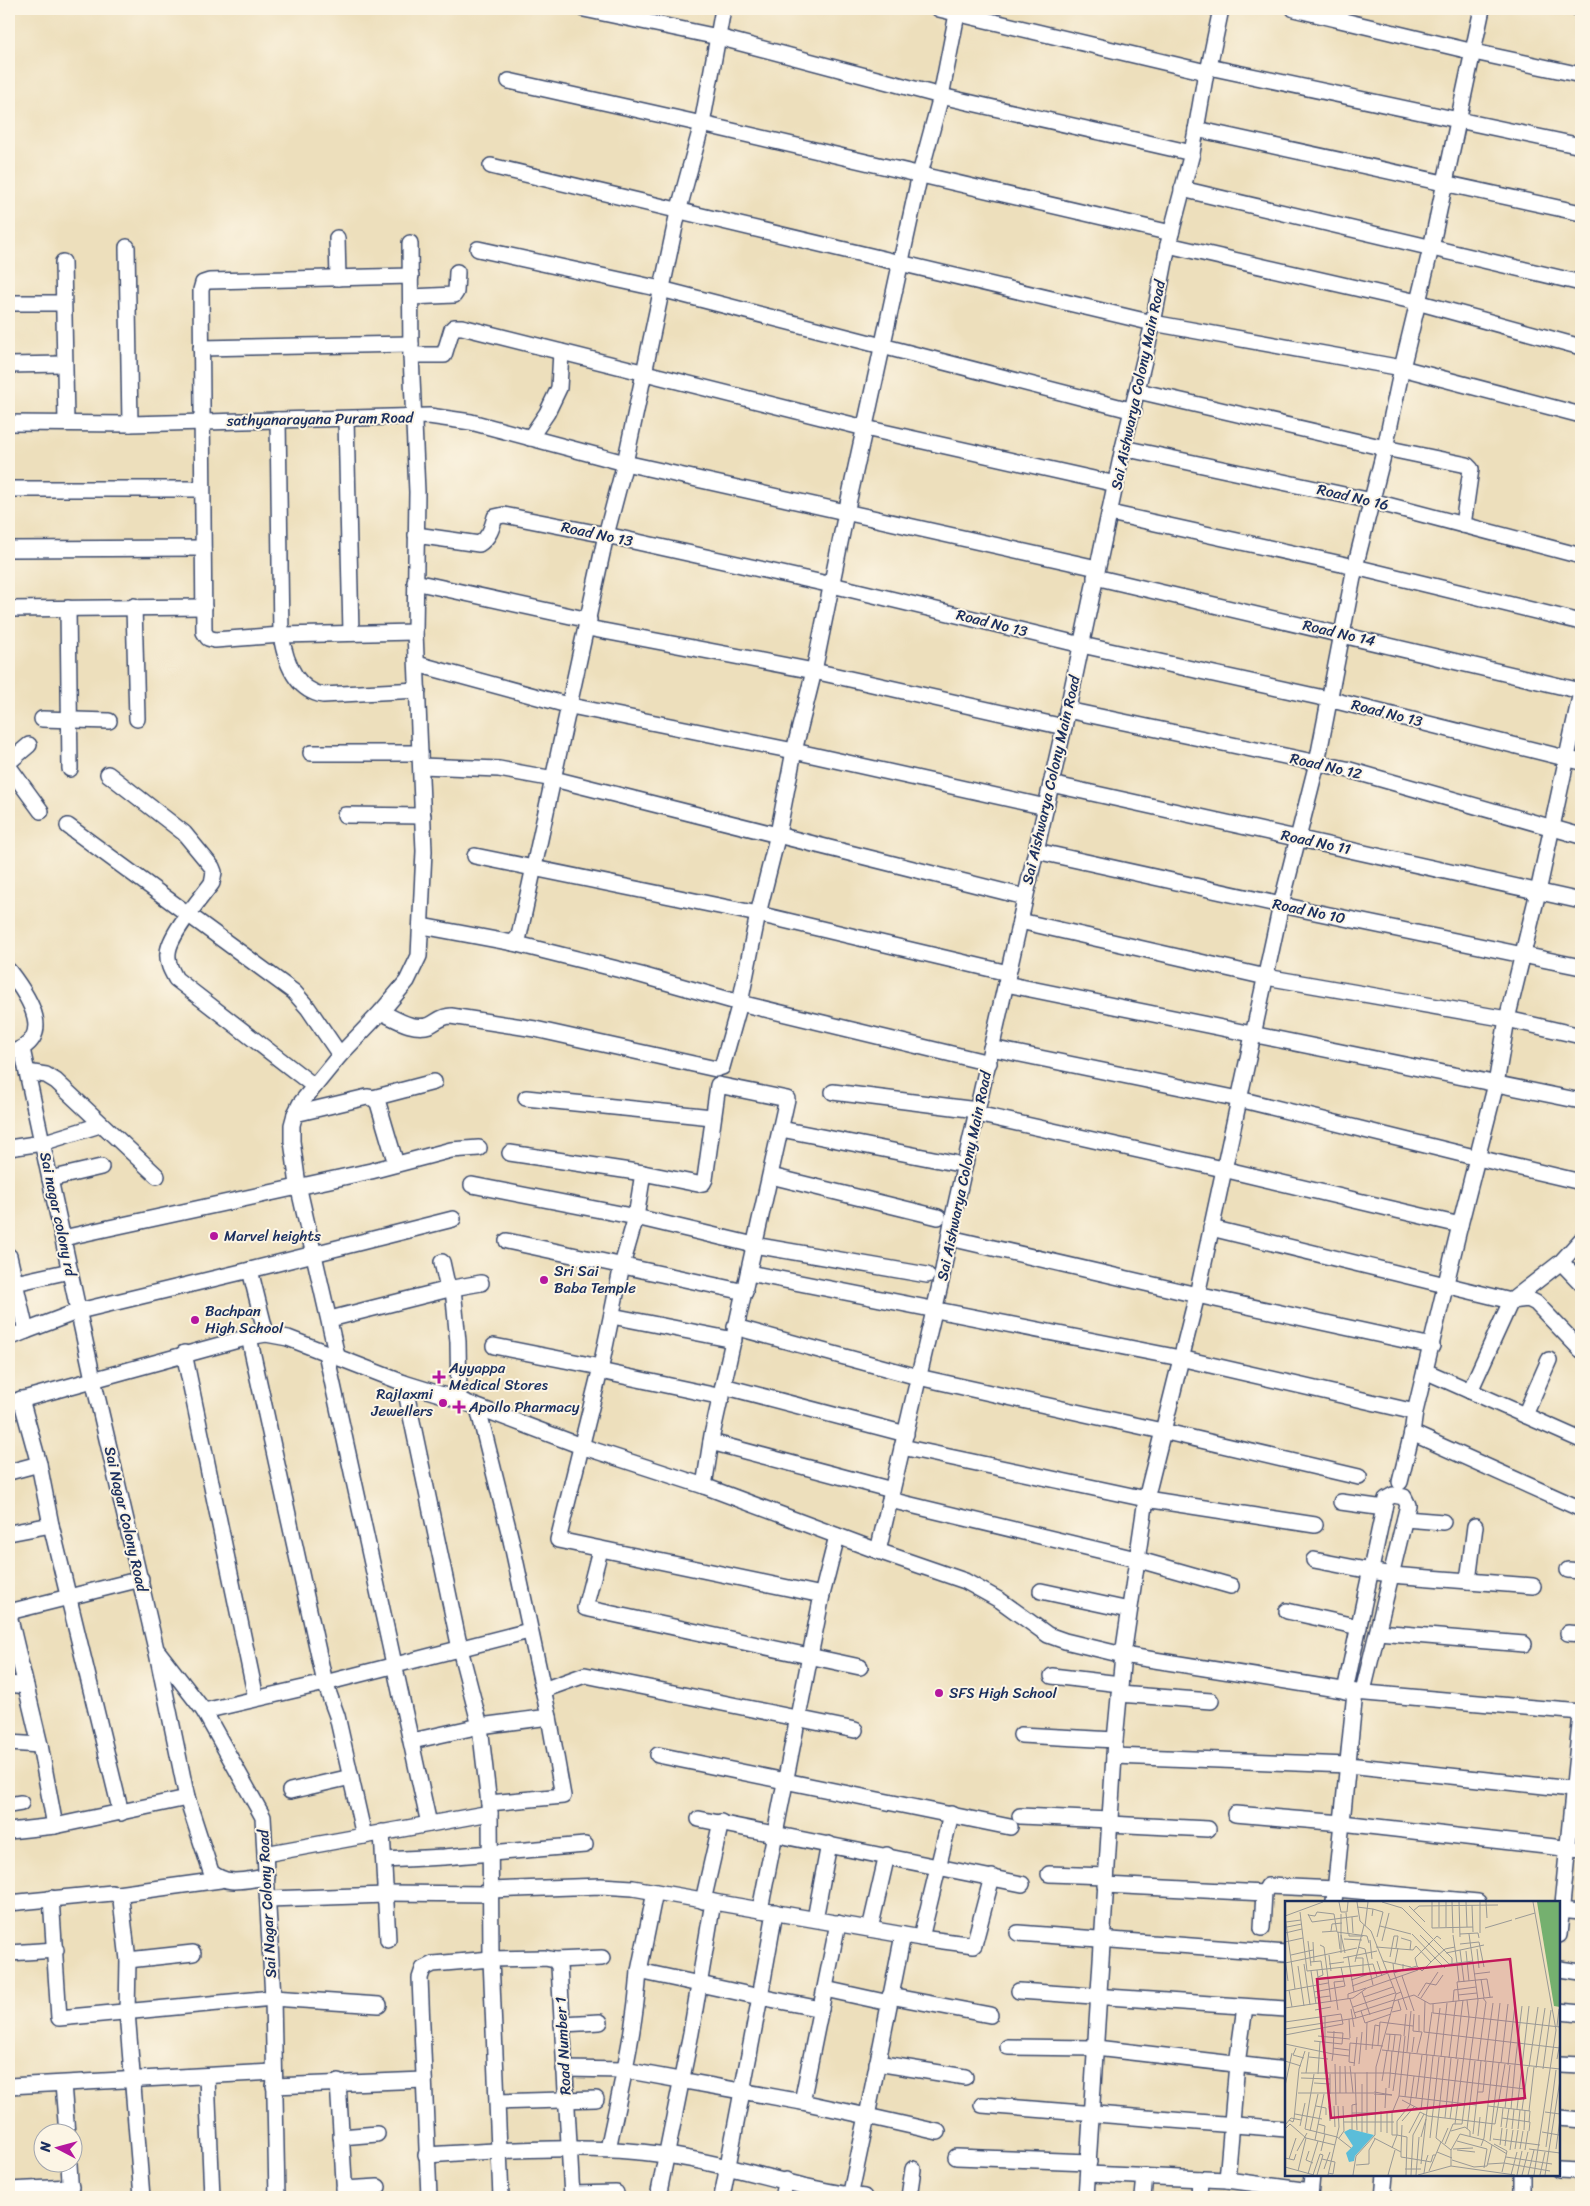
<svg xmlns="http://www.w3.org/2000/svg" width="1590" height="2206" viewBox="0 0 1590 2206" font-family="Sriracha,sans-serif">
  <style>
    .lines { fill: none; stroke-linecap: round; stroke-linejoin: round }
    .minor-casing { stroke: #3a496c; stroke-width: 18 }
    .minor { stroke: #fff; stroke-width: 15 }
    .poi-dot { fill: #b5179e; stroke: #fcf5e5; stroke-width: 2 }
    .labels { text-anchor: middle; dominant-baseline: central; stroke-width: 4; stroke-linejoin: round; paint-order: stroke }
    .street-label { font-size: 15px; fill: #1b2f5e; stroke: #fcf5e5 }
    .poi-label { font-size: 15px; fill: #1b2f5e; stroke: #fcf5e5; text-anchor: start }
    .inset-road { fill: none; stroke: #999996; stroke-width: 1 }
    .view { fill: #c2185b; fill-opacity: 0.15; stroke: #c2185b; stroke-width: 2.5 }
    .inset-edge { fill: none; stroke: #1b2f5e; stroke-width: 2.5 }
  </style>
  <rect width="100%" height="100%" fill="#fcf5e5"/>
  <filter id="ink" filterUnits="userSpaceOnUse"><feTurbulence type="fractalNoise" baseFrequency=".02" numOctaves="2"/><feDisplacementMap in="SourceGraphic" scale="10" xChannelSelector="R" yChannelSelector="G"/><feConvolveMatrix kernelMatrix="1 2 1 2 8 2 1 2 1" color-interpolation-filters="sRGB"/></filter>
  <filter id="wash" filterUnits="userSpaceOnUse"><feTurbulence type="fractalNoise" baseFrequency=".0096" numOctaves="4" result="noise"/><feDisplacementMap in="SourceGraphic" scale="20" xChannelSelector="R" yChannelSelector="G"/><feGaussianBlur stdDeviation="1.12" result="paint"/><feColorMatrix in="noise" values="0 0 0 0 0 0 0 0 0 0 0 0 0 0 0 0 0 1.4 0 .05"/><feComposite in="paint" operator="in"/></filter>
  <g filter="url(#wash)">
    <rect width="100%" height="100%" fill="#eddfbc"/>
  </g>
  <g filter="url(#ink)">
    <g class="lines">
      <g class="minor-casing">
        <g id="minor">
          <path d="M584,9l134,28 223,59 251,57"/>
          <path d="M939,9l267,63"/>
          <path d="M1294,9l180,43 107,23"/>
          <path d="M1579,9h2"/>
          <path d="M1209,67l372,79"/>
          <path d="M509,81l193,43 469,109"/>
          <path d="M1196,129l385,84"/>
          <path d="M491,166l662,157 249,45 179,47"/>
          <path d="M1182,189l399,94"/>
          <path d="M337,238l1,40"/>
          <path d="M1168,245l249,57 164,45"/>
          <path d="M127,247l3,177"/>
          <path d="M478,249l183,40 473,122"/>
          <path d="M63,262l3,161"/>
          <path d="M411,276l-202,5 -6,2 -2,7 3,342 4,6 7,2 66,-5 134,-3"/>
          <path d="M411,297l43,-2 2,-3 1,-20"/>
          <path d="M9,303h54"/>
          <path d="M201,348l210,-4"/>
          <path d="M411,355h33l8,-26 2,-2h8l403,101 251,56"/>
          <path d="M9,365l54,-1"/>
          <path d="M1138,391l247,57 82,17 4,4 -8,56"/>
          <path d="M346,419l5,214"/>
          <path d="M278,420l3,215c4,25 14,55 42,60l95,-5"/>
          <path d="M9,423l121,1 299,-8 42,6 154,41 472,105"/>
          <path d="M530,438l17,-25 12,-25 2,-36"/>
          <path d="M1123,448l249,53 209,55"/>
          <path d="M9,489h193"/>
          <path d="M1110,513l245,54 226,55"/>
          <path d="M416,535l63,9c10,-6 13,-16 16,-27l9,-2 102,20 226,50 250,60 246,54 253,63"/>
          <path d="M9,549l194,-1"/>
          <path d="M1095,577l486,114"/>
          <path d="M415,582l174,38"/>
          <path d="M134,606l3,113"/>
          <path d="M68,608l2,161"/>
          <path d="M9,609l195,-2"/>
          <path d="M588,628l226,43 250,56"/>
          <path d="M417,664l154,42 223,45 252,56"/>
          <path d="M1067,710l279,59 235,67"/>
          <path d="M42,719l67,2"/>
          <path d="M311,753h109"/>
          <path d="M9,762l20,-17"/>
          <path d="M421,766l78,3 55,10 471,118"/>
          <path d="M9,767l32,44"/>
          <path d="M108,774l76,59 28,34 2,5 -2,11c-12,16 -43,52 -44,70 -1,10 3,17 8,26l138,107"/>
          <path d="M1051,784l530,117"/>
          <path d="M345,815l78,1"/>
          <path d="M68,826l226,166 14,16 32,47"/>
          <path d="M1036,851l245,54 300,62"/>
          <path d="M475,856l283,58 250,59"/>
          <path d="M1020,921l246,56 241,42 74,17"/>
          <path d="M422,926l91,17 6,-7 87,-401 19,-72 53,-251 24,-88 21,-115"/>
          <path d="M513,943l128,32 99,28 249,60"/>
          <path d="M9,971c20,26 49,69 0,82"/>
          <path d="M1006,984l575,117"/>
          <path d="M381,1012c15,7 32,19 49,13 8,-4 12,-9 21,-9l84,13 181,40 6,-2 18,-64 18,-89 20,-80 16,-83 20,-80 32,-158 74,-339 21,-78 17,-87"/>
          <path d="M991,1048l248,51 239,59 103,24"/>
          <path d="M22,1049l71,330 63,270 48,62 59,106 10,181 4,199"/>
          <path d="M27,1072l19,3 10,6 101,95"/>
          <path d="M833,1092l144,18"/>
          <path d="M526,1098l186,19"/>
          <path d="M295,1114l72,-17 6,1"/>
          <path d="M977,1114l246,55 237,56"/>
          <path d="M781,1129l173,34"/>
          <path d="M9,1148l33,-5 58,-18"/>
          <path d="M510,1153l133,20 55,11 5,-1 2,-4 13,-94 69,14 -75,336 -8,51"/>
          <path d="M396,1164l-18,-61 -5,-5 61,-16"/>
          <path d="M643,1173l-7,44 -14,48 -22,106 -42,169 264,55"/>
          <path d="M771,1176l167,41"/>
          <path d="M50,1179l51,-12"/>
          <path d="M472,1185l164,32 118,28 173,30"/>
          <path d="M1211,1228l300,73 17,-2 8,4 45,47"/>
          <path d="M63,1238l308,-67 80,-21 28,-2"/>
          <path d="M950,1238l247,57 235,51"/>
          <path d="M507,1241l238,51"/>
          <path d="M9,1256l17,75 -17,7"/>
          <path d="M442,1262l6,27"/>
          <path d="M1561,1262l20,21"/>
          <path d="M250,1270l203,-51"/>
          <path d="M749,1273l431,85 235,54 45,-187 36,-141 11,-65 31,-127 43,-200"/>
          <path d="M15,1283l55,-12"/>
          <path d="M453,1288l28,-5"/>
          <path d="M612,1316l122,24"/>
          <path d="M330,1319l123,-31 5,54 1,58"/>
          <path d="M735,1327l183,50 244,54 197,46"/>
          <path d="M26,1331l53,-20 171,-41 16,64"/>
          <path d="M249,1337l76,346 12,33 27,120"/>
          <path d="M494,1346l106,21"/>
          <path d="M184,1353l72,345"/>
          <path d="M326,1353l103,471"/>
          <path d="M337,1356l-39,-171 -6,-44v-16l3,-11 5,-10 40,-49 41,-43 26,-31 12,-25 5,-105 -9,-219 2,-140 -6,-137 -1,-112"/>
          <path d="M600,1371l122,26"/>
          <path d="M1425,1371l156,69"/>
          <path d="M404,1383l56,266 20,77 10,87 1,146 10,238"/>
          <path d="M723,1386l183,48"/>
          <path d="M1470,1391l41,-90 50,-39 20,-22"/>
          <path d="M21,1399l18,65 12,61 70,288"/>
          <path d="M9,1403l240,-66 17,-3 22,4 116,45 55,17 122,46 123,40 174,65 87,30 36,20 47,34 17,6 58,14 232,37 226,20"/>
          <path d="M1415,1412l-3,21 169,76"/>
          <path d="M1525,1415l24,-55"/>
          <path d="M711,1442l181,48"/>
          <path d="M902,1447l244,52 169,26"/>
          <path d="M9,1472l30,-8"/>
          <path d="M1400,1482l12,-49"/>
          <path d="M890,1500l246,59 95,27"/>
          <path d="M1341,1502l43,6"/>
          <path d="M1405,1519l38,3"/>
          <path d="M9,1533l42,-8"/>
          <path d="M837,1536l-15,59 -62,315 161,28 53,7 18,-68"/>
          <path d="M600,1550l-15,58 275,59"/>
          <path d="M878,1551l63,-270 12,-64 111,-490 59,-279 30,-125 15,-78 24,-92 14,-81 3,-5 12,-58"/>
          <path d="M1314,1560l78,15 141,11"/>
          <path d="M1568,1570l13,1"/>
          <path d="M1468,1581l7,-55"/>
          <path d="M1041,1591l88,19"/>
          <path d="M1287,1611l72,16"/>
          <path d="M9,1612l132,-33"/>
          <path d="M9,1615l31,130 15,81"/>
          <path d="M1378,1632l146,12"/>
          <path d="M1568,1633l13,1"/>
          <path d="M157,1653l30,145 24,74c17,15 36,7 56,5"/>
          <path d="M1052,1676l68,8"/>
          <path d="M9,1684l17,2"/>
          <path d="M543,1690l42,-15 270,55"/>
          <path d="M1345,1691l41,-192 7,-4 11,2 4,8 -45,186"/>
          <path d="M1119,1694l92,7"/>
          <path d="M204,1711l121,-28 204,-52"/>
          <path d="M1021,1735l94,5"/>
          <path d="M412,1741l68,-15 69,-9 -38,-177 -33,-132"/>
          <path d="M9,1743l31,2"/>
          <path d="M658,1755l352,72"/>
          <path d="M1114,1756l234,9 233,25"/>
          <path d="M290,1791l61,-14"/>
          <path d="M489,1803l74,-7 -14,-79"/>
          <path d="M9,1805l12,-2"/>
          <path d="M1235,1814l107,9 239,27"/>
          <path d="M1020,1816l90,4"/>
          <path d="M699,1819l323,65"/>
          <path d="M1109,1824l99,5"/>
          <path d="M9,1831l46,-5 132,-28"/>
          <path d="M382,1832l6,108"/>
          <path d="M265,1854l225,-41"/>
          <path d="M384,1860l60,-3 141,-12"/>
          <path d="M1049,1874l57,2"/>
          <path d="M1105,1885l159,8"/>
          <path d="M491,1890l110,-4 32,2 127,22"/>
          <path d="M386,1893l105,1"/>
          <path d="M117,1894l103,-14"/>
          <path d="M51,1898l8,120 214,-20 106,7"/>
          <path d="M268,1899l118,-4"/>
          <path d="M703,1901l18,-79"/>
          <path d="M1334,1902l21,-210"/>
          <path d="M9,1903l103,-10 5,1 4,6 7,60 -1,52 15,185"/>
          <path d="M1559,1910l22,2"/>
          <path d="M775,1912l-15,85 61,12"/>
          <path d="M815,1919l14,-75"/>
          <path d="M1262,1928l2,-35 4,-7 68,3 142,13"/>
          <path d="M870,1929l17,-74"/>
          <path d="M1018,1933l268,20"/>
          <path d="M1559,1935l22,-221"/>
          <path d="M921,1938l30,-124"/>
          <path d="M9,1953l47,-3"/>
          <path d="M128,1960l65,-7"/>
          <path d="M555,1960l47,-2"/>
          <path d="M1559,1969l22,3"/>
          <path d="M639,1971l16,-79"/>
          <path d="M825,1989l64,14"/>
          <path d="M1019,1991l267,18"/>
          <path d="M890,1996l100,19"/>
          <path d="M1559,2011l22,2"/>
          <path d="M562,2024l38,-2"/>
          <path d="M1008,2047l88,1 190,22"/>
          <path d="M877,2063l88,14"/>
          <path d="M1559,2064l22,1"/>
          <path d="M564,2069l60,1 178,32 65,14 36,-181"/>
          <path d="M207,2077l5,120"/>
          <path d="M338,2082l7,115"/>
          <path d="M63,2084l4,50"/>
          <path d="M9,2086l265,-14"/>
          <path d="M274,2086l150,-6"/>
          <path d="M497,2102l99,-3"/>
          <path d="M802,2102l36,-179"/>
          <path d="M982,2105l304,24"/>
          <path d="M1559,2118l22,2"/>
          <path d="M341,2137l36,-3"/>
          <path d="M608,2149c12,-58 27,-118 31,-178l121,26 -38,200"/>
          <path d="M426,2155c80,-5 161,-11 240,0 67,9 131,34 198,42"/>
          <path d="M956,2157l133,5"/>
          <path d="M69,2164l2,33"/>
          <path d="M1559,2170l22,1"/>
          <path d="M1088,2174l139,6 83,11"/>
          <path d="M1227,2180l10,-116 8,-57"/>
          <path d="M344,2189l34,-2"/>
          <path d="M9,2190l62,-3"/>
          <path d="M572,2194l44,-1"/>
          <path d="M429,2197l-9,-219 3,-9 10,-5 58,-5 54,-1 10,2 4,6 13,231"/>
          <path d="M658,2197l33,-164 22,-131"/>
          <path d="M782,2197l4,-17"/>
          <path d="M850,2197l17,-81 71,16"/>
          <path d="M909,2197l4,-28"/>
          <path d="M1086,2197l29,-457 8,-85 23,-156 51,-204 84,-390 36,-142 38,-196 30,-119 17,-80 29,-120 51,-239"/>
          <path d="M1143,2197l2,-21"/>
          <path d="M1199,2197l1,-18"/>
          <path d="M1310,2197l2,-22"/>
          <path d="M1383,2197l2,-22"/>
          <path d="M1522,2197v-22"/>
        </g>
      </g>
      <use href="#minor" class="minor"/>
    </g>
  </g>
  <g class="poi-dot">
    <circle cx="214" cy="1236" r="5"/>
    <circle cx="544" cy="1280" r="5"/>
    <circle cx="195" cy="1320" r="5"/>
    <path d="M436.5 1369.5h5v5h5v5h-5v5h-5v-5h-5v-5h5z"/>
    <circle cx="443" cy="1403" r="5"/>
    <path d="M456.5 1399.5h5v5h5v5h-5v5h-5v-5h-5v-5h5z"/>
    <circle cx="939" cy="1693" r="5"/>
  </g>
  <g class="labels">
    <g class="street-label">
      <text transform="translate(1138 385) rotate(-78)">Sai Aishwarya Colony Main Road</text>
      <text transform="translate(320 419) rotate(-1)">sathyanarayana Puram Road</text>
      <text transform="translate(1353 497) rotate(13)">Road No 16</text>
      <text transform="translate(597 534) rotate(12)">Road No 13</text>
      <text transform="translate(992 623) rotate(14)">Road No 13</text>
      <text transform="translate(1339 633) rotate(13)">Road No 14</text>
      <text transform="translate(1387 713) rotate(14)">Road No 13</text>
      <text transform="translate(1326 766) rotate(13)">Road No 12</text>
      <text transform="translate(1051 780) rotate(-77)">Sai Aishwarya Colony Main Road</text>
      <text transform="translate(1316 842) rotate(12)">Road No 11</text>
      <text transform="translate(1309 911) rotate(12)">Road No 10</text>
      <text transform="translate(964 1176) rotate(-78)">Sai Aishwarya Colony Main Road</text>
      <text transform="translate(58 1214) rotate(78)">Sai nagar colony rd</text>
      <text transform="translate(126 1519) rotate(77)">Sai Nagar Colony Road</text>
      <text transform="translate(267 1904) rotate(-93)">Sai Nagar Colony Road</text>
      <text transform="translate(563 2046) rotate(-93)">Road Number 1</text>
    </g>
    <g class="poi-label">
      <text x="224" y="1236">Marvel heights</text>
      <text x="554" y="1271">Sri Sai<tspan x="554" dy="17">Baba Temple</tspan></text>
      <text x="205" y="1311">Bachpan<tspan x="205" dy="17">High School</tspan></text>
      <text x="449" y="1368">Ayyappa<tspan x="449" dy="17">Medical Stores</tspan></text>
      <text x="433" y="1394" text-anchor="end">Rajlaxmi<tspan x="433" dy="17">Jewellers</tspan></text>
      <text x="469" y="1407">Apollo Pharmacy</text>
      <text x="949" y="1693">SFS High School</text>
    </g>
  </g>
  <g transform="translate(1285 1901)">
    <rect width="275" height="275" fill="#eddfbc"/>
    <path d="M252,1h23v105l-6,-1z" fill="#75b06f"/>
    <path d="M65,228l24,6 -19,21 -1,5 -5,1 -3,-9 7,-7 -9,-14z" fill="#5bbdd9"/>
    <path class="inset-road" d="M54,1l2,10h6l1,-10M97,1l20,6 50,50v7M147,1v26l41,-1M154,1v25M161,1v25M167,1l1,31M174,1l1,35M181,1l1,25M195,1v31M201,1l1,16M248,1l23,128 -22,145M187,4l1,27M124,5l16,16M72,6l16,2 -1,7M88,8l10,3 -6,25M128,10l6,-5 79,-1M15,11l7,59 66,-7 4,13M61,12l2,20M23,13l4,8 46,-6M56,13v39M23,14l7,1 2,-4 17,2 3,18 30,4 2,7M0,15l10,73M0,15l38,-14M67,16l1,16M230,18l20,-6M1,21l15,-2M80,25l3,-24M95,25l31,8M2,26l15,-3M200,27l27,-8M46,30l1,-7 10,-1M37,31l15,-1M53,31l2,17M0,32l17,-4M64,32v3h14M127,33l23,24 10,-9 10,-2M175,33l18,-1 1,5M184,33l9,66 -8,60M56,34l4,18M135,34l29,29 24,-3M168,34l4,28M116,37l10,3 -1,9M59,38l18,1M85,39l2,19M23,40l3,25M97,40l7,-28M0,41l18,-4M28,41l1,20M175,43l19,-2 5,25M35,44l4,2 7,55M73,46l7,2 8,36M91,46l37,3 3,-4 15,16M192,48l2,19M175,49l4,32M181,50l3,30M161,52l38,-8M6,54l22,-5M44,54l2,16M63,55l6,36M105,56l4,-21h4l-2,12M0,57l3,23M58,57l34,-7M70,57h8v18M92,60l5,15M98,60l28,6M25,61l11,-1 2,14 -5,2M70,61l9,-37M0,62l72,-15M108,62l1,10 9,-3M110,62l3,-15M19,63l6,41M44,63l15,-2M118,63v6l14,-4 -2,-8 22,-22 4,3M172,63l2,18M13,65l6,40M132,65l5,5 13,-13 10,10M32,69l2,15M26,70l5,33M109,72l7,19 -5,2M189,73l16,-2M117,75l12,35M196,78l3,19M66,79l18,-6M67,85l36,-13M4,89l3,17M0,90l43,-8M29,91l31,-6 -4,-19M77,91l8,23M116,91l6,18M173,94l19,-2M133,95l8,-13 10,2 7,-10M79,96l29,-10M30,97l15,-2M136,97l17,-26M63,98v-5l18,-6M65,98l6,19M109,100l20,-6 16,9 63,-7M140,100l-1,31 136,16M174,100l-2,-19 30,-3 3,18M168,101l1,-12 22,-3M148,103v9l127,14M68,106l42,-14M0,107l68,-10 14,-10 51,-18M66,108l3,18M30,109l16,-3M53,109l-4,-28 10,-1M76,110l4,12 26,-9M107,111l9,-2 -3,-10M69,112l40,-13M129,113l-1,17 9,1 -5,21M134,114v16M40,115v58M176,115l2,-16M64,118l1,19M0,121l56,-8 2,10 -58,11M272,125l2,-17M0,128l71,-11 37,-11M49,130l-1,23 16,2M101,133l15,1M33,135l32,3M119,135l2,-22M120,135l-6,60 77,9M29,140l28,3 1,-11 -16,-1M0,143l48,10 -1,7M93,144l2,-23 33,4M11,147l-3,7 11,3M48,147l16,2M87,148l3,-24 5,1M81,149l1,-28M97,149l178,19M103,150l2,-17M108,150l2,-16M122,151l4,-41M127,151l2,-15M141,154l6,-43M149,155l6,-48M24,156l19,2M156,156l6,-54M160,156l-9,81 15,12v16M164,157l7,-57M171,158l5,-43M272,158l3,-17M0,160l16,5M193,160l8,-59 -3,-4M200,161l8,-59M70,162l-6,-1 1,-19 33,3M216,162l7,-59M50,163l1,41M74,163l3,-32M223,164l7,-60M230,164l7,-59M55,165v27M60,165l1,27M65,165l3,27M69,165l3,-29M244,166l9,-60M251,167l9,-60M258,168l8,-59M82,171v61M16,172h88l136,16M21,172l3,-21M70,172l2,57M29,173l-9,55 32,8 14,11M33,173l2,-32M45,173v20M16,177l29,1M97,180l5,-30M29,182l16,1M0,185l7,-33M104,187l3,-37M108,190l8,-56M89,191l18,3 -18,-1M193,191h5l3,-30M13,192h76M120,196l5,-44M131,197l6,-43M117,199l19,10 6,-55M31,205l10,2v7M44,205l1,15M49,205l1,21M203,205l42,5 -1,11M100,207l1,-20M220,207l5,-43M226,208l4,-44M232,208l12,-103M237,209l6,-43M244,210l5,-44M260,211l15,2M67,212h23M10,213l27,5M160,217l6,-60M217,217l28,4 -1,9M165,218l8,-60M4,219l4,2 1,-3 5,-50 6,-18M117,220l12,-14M59,221h50M33,223l7,2 -1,8M170,223l14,-107 -2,-17M0,224l6,-7 10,2M15,225l5,-23M216,226l2,-19M1,227l4,-4 16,14 29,7M221,227l3,-20M182,228l8,-68M227,228l2,-20M233,228l2,-19M67,229v-25l5,-1M239,229l1,-20M25,230l8,-37M166,230l14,-4 5,4v5M77,231v-48M96,231v-21M257,231l17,3M102,232v-22M124,232l11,-21 8,4 67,8 10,-60M188,233l8,-73M193,235l2,-19M136,236l5,-18M54,237l5,-7 -1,-25M89,237l27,14v5l25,4 2,-6M145,237l9,-81M208,238l47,6M30,239l9,-46M172,240l30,8 -3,19M205,240l9,-78M157,241l6,-14M160,243l8,-20h9l8,-64M209,243l13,7 -5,21M215,244l2,-17M196,245l3,-8 16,-135M220,245l2,-17M261,246l10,-77M107,247l5,-13h-5v-22l7,-17M168,248l20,-1M230,248l3,-19M235,248l3,-18M244,248l31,4M271,248l4,-30M166,249l9,-16 24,6 23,14M172,249l18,2M225,249l3,-20M240,249l3,-19M12,250l10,-18M24,250l-3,9 7,3M36,250l4,-17M116,251l1,-27M152,251l15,6M221,256l46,7M0,257l9,2 2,-6M4,258l7,-21M37,258l13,3 -2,12 -5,-1M167,259l22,7 13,-1 5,-21M136,263l12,-108M203,263l16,-1 46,8M71,264l13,-1v-14l6,-11M0,266l29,8M39,268l6,-17M120,268h16M13,270l8,-33M144,270l12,-29M139,272l2,-12 5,1 2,-7h3M23,273l10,-33M28,274l7,-21M32,274l6,-20 -3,-1M43,274l11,-48 -1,-21M68,274l3,-19 19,-21 1,-68 20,-73 -25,-63 -11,-10 -3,-19M103,274l7,-25M121,274l1,-38 -10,-2v-14l13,-16 4,-29M126,274l2,-40 11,-21M131,274l3,-38M133,274l33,-9 64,9M226,274l6,-23M232,274l5,-24M237,274l6,-23M243,274l6,-25M255,274l5,-23M260,274l15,-95"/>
    <path class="view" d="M225,58l15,139 -194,20 -14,-139z"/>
    <rect width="275" height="275" class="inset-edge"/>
  </g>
  <rect width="1590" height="2206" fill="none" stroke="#fcf5e5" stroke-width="30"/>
  <g transform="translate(58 2148) rotate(276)"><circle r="24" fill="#fcf5e5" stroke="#a2a6af"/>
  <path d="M0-4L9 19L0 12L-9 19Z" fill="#b5179e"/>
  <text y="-8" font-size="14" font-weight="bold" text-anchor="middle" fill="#1b2f5e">N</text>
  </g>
</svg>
